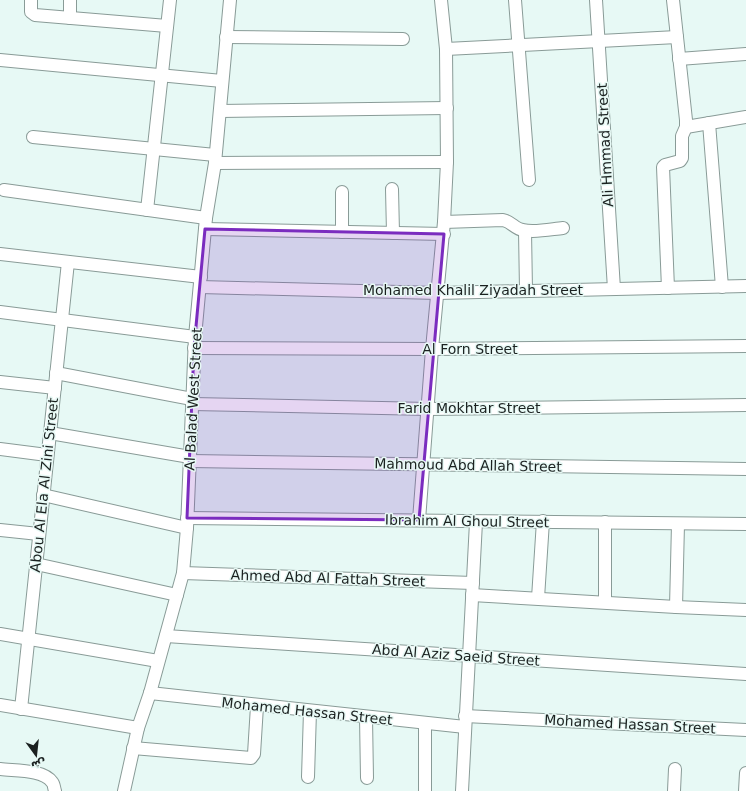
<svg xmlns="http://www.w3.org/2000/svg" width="746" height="791" viewBox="0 0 746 791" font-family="'DejaVu Sans',Vazirmatn,sans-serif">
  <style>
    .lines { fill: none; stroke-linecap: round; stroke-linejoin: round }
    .street-casing { stroke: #899b97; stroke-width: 14 }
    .street { stroke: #fff; stroke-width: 12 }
    .marked { fill: #7b2cbf; fill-opacity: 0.2; stroke: #7b2cbf; stroke-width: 3; stroke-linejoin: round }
    .labels { text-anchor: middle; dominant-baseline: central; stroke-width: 3; stroke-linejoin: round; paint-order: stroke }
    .street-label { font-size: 14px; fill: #1b2120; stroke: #e7f9f5 }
  </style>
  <rect width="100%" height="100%" fill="#e7f9f5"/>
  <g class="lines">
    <g class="street-casing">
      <g id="street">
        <path d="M31,0v12l4,3 132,11"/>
        <path d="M515,0l14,180"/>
        <path d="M596,0l18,289"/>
        <path d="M70,18v-18"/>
        <path d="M226,37l177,2"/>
        <path d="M446,49l231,-12"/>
        <path d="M679,59l67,-5"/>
        <path d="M0,60l222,21"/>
        <path d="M220,111l227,-3"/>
        <path d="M709,123l13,164"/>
        <path d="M686,127l60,-10"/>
        <path d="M33,137l182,18"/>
        <path d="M215,163l232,-1"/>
        <path d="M392,189l1,44"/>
        <path d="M4,190l202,28"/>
        <path d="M147,210l23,-210"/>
        <path d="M444,222l59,-2c9,2 12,9 20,10 11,3 29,-1 40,-2"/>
        <path d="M205,229l239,5"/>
        <path d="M525,231l1,59"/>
        <path d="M342,232v-40"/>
        <path d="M0,254l201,23"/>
        <path d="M200,287l238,6 308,-7"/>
        <path d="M668,288l-5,-121 2,-2 15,-4 2,-3v-22l4,-9v-7l-13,-120"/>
        <path d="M0,312l195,25"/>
        <path d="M194,348l238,1 314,-3"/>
        <path d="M56,373l136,26"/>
        <path d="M0,382l55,6"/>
        <path d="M192,404l236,5 318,-4"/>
        <path d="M50,433l140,24"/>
        <path d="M0,449l47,6"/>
        <path d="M190,461l556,8"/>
        <path d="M43,495l144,33"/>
        <path d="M187,518l559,6"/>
        <path d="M419,520l13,-171 12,-127 3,-60 -1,-113 -5,-49"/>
        <path d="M605,522v80"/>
        <path d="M0,530l39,4"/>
        <path d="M36,564l141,31"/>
        <path d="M183,573l290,10"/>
        <path d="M472,595l204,12 70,3"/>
        <path d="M538,598l5,-77"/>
        <path d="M676,607l2,-83"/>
        <path d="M0,634l158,27"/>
        <path d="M166,636l580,38"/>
        <path d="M150,693l315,34"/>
        <path d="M0,705l138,23"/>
        <path d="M21,709l47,-447"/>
        <path d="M465,716l281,14"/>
        <path d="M366,717l1,61"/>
        <path d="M133,748l118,10 3,-4 3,-48"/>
        <path d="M0,769c14,2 43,0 52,13 2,2 2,6 3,9"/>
        <path d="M308,777l2,-66"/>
        <path d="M124,791l14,-63 12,-35 33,-120 4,-45 8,-191 11,-119 9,-55 15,-163"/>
        <path d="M425,791v-68"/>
        <path d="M462,791l14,-269"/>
        <path d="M674,791l1,-22"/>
        <path d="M745,791l1,-18"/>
      </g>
    </g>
    <use href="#street" class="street"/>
  </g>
  <path class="marked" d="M205,229l239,5 -25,286 -232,-2 7,-170z"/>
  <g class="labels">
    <g class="street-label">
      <text transform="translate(605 145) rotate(-93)">Ali Hmmad Street</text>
      <text x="473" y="290">Mohamed Khalil Ziyadah Street</text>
      <text x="470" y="349">Al Forn Street</text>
      <text transform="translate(193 399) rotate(-87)">Al Balad West Street</text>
      <text x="469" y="408">Farid Mokhtar Street</text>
      <text transform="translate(468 465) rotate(1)">Mahmoud Abd Allah Street</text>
      <text transform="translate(44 485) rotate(-84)">Abou Al Ela Al Zini Street</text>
      <text transform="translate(467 521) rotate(1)">Ibrahim Al Ghoul Street</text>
      <text transform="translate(328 578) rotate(2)">Ahmed Abd Al Fattah Street</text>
      <text transform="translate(456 655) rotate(4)">Abd Al Aziz Saeid Street</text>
      <text transform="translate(307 711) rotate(6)">Mohamed Hassan Street</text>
      <text transform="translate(630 724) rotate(3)">Mohamed Hassan Street</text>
    </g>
  </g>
  <g transform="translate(36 755) rotate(165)" stroke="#e7f9f5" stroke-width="3" paint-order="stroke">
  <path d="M0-3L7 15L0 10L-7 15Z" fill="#1b2120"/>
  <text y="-6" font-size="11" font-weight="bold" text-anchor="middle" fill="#1b2120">ش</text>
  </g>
</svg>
